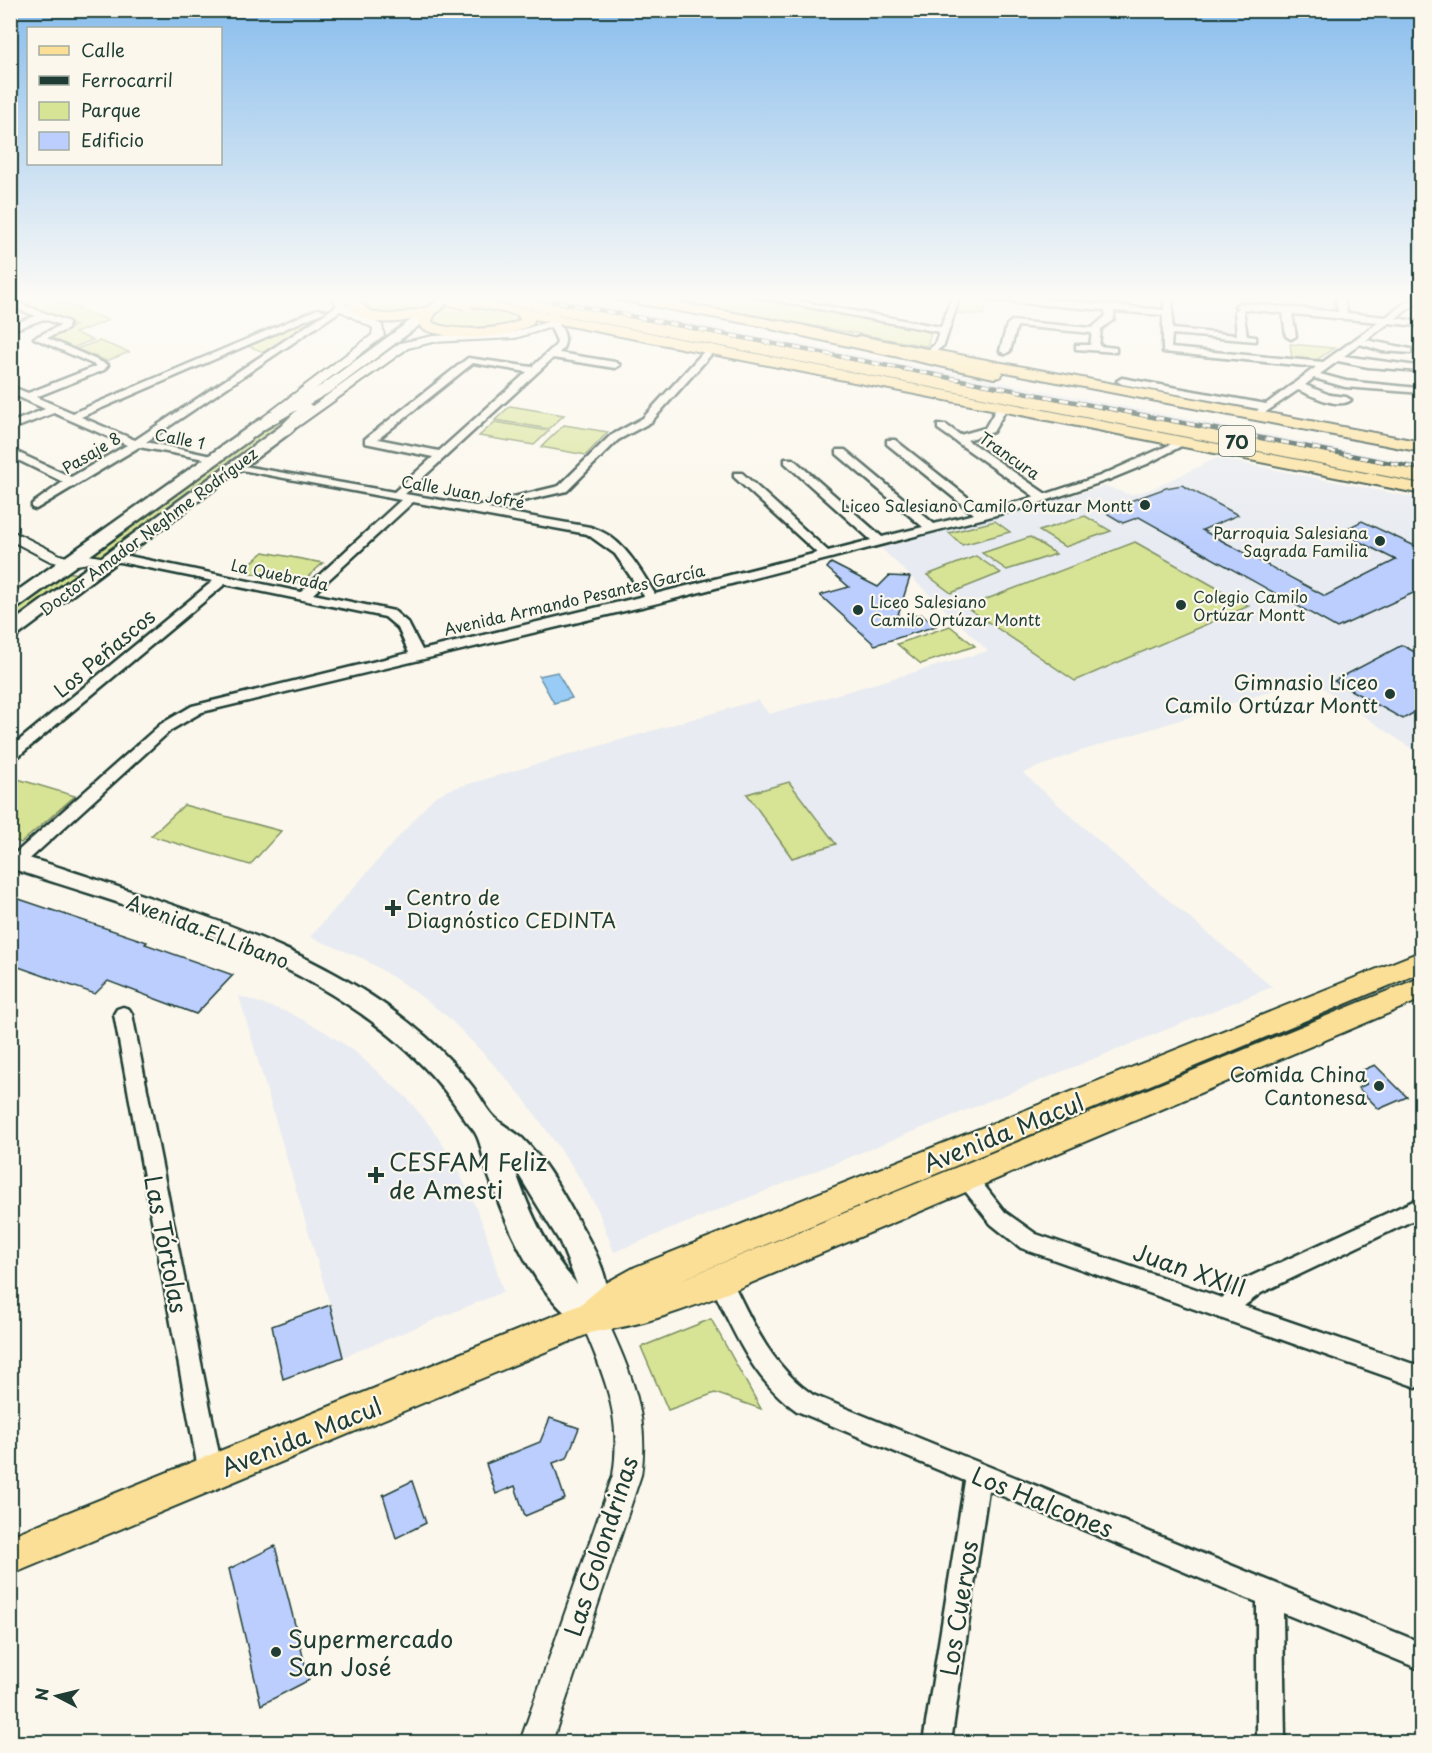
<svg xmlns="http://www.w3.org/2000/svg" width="1432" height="1753" viewBox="0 0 1432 1753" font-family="'Playpen Sans',sans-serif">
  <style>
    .built { fill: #e8ebf1 }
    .green { fill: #d7e395; stroke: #7b9064; stroke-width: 1.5 }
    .water { fill: #98cbf5; stroke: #6892a8; stroke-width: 1.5 }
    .building { fill: #bbcefe; stroke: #1f3d34; stroke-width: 1.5 }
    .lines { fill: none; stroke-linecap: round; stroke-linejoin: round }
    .minor-casing { stroke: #1f3d34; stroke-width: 5 }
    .tertiary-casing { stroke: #1f3d34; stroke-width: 4 }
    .secondary-casing { stroke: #1f3d34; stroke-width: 5 }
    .primary-casing { stroke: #1f3d34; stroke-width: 4 }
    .motorway-casing { stroke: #1f3d34; stroke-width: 4 }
    .minor { fill: #fbf7ec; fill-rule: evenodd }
    .tertiary { fill: #fbf7ec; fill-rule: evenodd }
    .secondary { fill: #fbf7ec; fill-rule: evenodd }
    .primary { fill: #fbdf96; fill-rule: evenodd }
    .motorway { fill: #fbdf96; fill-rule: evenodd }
    .rail-casing { stroke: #1f3d34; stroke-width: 4.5 }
    .rail { stroke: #fbf7ec; stroke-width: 3; stroke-dasharray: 8; stroke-linecap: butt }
    .primary-bridge-casing { stroke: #1f3d34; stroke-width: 19; stroke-linecap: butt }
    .primary-bridge { stroke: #fbdf96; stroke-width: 16 }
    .poi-dot { fill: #1f3d34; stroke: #fbf7ec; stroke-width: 2 }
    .labels { text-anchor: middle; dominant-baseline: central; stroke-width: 4.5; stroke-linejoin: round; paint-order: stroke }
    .far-street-label { font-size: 16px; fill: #1f3d34; stroke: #fbf7ec }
    .far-poi-label { font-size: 16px; fill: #1f3d34; stroke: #fbf7ec; text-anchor: end }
    .shield { fill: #fbf7ec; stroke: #61756b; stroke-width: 1.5 }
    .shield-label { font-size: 18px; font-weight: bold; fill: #1f3d34 }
    .street-label { font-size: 20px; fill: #1f3d34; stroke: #fbf7ec }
    .poi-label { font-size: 20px; fill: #1f3d34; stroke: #fbf7ec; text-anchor: end }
    .near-street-label { font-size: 24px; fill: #1f3d34; stroke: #fbf7ec }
    .near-poi-label { font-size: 24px; fill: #1f3d34; stroke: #fbf7ec; text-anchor: start }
  </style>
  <rect width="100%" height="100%" fill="#fbf7ec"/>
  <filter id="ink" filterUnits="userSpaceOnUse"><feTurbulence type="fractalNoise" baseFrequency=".0167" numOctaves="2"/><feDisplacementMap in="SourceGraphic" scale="12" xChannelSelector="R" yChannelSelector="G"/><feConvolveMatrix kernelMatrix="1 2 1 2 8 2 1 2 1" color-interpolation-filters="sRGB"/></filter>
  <g filter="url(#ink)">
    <g class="built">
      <path d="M514,296h35l472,90 400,79v8z"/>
      <path d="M1022,296h136l-1,11z"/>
      <path d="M1178,296h156l4,18 -101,-10v30l-61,-6z"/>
      <path d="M1217,458l204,41v250l-6,2 -105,-72 -232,73 -55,21 94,84 155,130 -658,265 -17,-44 -24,-41 -52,-72 -36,-40 -36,-37 -39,-30 -46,-29 -54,-22 124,-140 14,-7 310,-90 11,14 219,-63 -107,-103 224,-62 26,9 23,-7z"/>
      <path d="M239,996l51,17 32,17 31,20 54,48 24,29 21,32 17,33 16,37 18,63 -160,65 -13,-52z"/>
    </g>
    <g class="green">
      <path d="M361,296h62l2,1c-6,5 -13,12 -20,15 -16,6 -36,-1 -44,-16z"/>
      <path d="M646,296h96l190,34 -5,16z"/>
      <path d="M44,297l65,23 -34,13 18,7 -21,8 -27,-11 30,-11 -53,-21z"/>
      <path d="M960,299l27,2 -4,14 -27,-2z"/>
      <path d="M454,302l63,12 2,4c-16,15 -64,10 -85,7l-3,-6z"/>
      <path d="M330,310l-66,42 -19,-7z"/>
      <path d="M99,341l30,11 -22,9 -31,-12z"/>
      <path d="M1290,344l43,4h1l-19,13 -23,-2z"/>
      <path d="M510,406l54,9 -15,14 -54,-9z"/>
      <path d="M297,408h5l-17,17 -182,131 -11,-2 177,-131z"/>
      <path d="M495,422l54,9 -15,14 -55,-9z"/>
      <path d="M564,425l44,7 -22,23 -45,-8z"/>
      <path d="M1085,516l26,15 -46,16 -26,-16z"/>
      <path d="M995,521l15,11 -48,13 -13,-12z"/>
      <path d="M1030,537l26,17 -49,16 -25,-17z"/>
      <path d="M1135,542l114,64 -174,75 -109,-74z"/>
      <path d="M264,552l59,11 -22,20 -60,-12z"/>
      <path d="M976,556l25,17 -50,20 -24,-18z"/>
      <path d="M65,572l15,2 -69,54 -1,-17z"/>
      <path d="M950,626l25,20 -54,18 -24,-20z"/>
      <path d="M10,777h1l64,19 -54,47 -10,-4z"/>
      <path d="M789,782l47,62 -44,14 -45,-64z"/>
      <path d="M184,805l97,26 -31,34 -99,-29z"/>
      <path d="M711,1319l50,90 -46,-16 -47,17 -27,-63z"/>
    </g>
    <path class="water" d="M557,672l15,26 -18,5 -15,-27z"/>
    <g class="building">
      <path d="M1182,485l56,30 -36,15 123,66 71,-36 -56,-28 22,-11 57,27 3,-1v42l-85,39 -198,-111 -16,6 -20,-12 63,-23z"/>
      <path d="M831,563l47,24 11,-11 21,1 -14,44 25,-7 15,12 -61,19 -55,-50 29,-8 -22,-19z"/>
      <path d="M1402,645l20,11v52l-19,11 -69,-38z"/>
      <path d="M10,896l137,46 -2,2 88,31 -37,39 -88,-33 -13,13 -85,-30z"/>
      <path d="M1375,1065l32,32 -28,12 -21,-21 9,-4 -11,-11z"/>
      <path d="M330,1305l13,52 -60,22 -11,-53z"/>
      <path d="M550,1418l29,10 -12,30 -14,5 12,36 -40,17 -10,-30 -19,8 -10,-30 54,-22z"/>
      <path d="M412,1481l14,42 -30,15 -13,-43z"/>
      <path d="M275,1546l34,134 -48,25 -32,-136z"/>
    </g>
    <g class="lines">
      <g class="minor-casing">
        <g id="minor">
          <path d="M751,296h20l170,31 11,-31h10l-3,3 -15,46 -13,10 -5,-3 9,-8 4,-12z"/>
          <path d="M974,296h37l153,14 1,-14h8l-1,33 65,6 -2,-24 4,-3 -4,-2 5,-3 98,9 -3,-16h8l4,17 39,4 28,-21h8v3l-26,19 23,4v4l-30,-3 -23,17 45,9v4l-29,-2 -22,-7 -16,12 73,10 3,1v4l-52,-4 -30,-6 -18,13 26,7 72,7 4,1v4l-77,-6 -31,-9 -9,7 25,10 16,2 5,3c-13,10 -39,-5 -53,-10l-41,28 -5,-3 7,-6 -137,-25 -5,-3 5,-3 144,26 50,-37 -153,-15v-37l-49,-4v8l-13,10 -2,17 17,2v4l-40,-3v-4h14l2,-12 -75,-7 -7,25 -5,3 -5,-3 7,-26 5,-4 80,7 14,-12 -1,-6 -127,-11zM1243,309l40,4 3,23 5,3 5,-3 -4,-22 87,8 -56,40 -152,-14 1,-14 84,7v-4l-9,-1z"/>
          <path d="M10,300l59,22 -1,7 -21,9 61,27 -4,5 -68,27 37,16 245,-104 8,2 -245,106 54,23 203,-135 8,2 -200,135 70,15v4l-77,-14 -103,62 -4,-1v-4l31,-22 -53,-26v-7l61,28 56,-32 -73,-32 -44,17v-7l35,-14 -35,-16v-7l18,7 69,-27 -63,-28 27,-13 -17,-6 -34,12v-6l26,-9 -26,-10z"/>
          <path d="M554,321c12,7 15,23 5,32l56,9 5,3 -5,3 -62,-10 -148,136 71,12 83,-20 51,-50 33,-18 66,-72h6v4l-64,72 -33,18 -51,51 -79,18 102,18c32,9 49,41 65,67l162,-41 -83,-76v-4h8l86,78 43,-11 -86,-77v-4h8l89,78 41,-10 -86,-73v-4h8l89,74 40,-10 -87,-70v-4h8l90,71 50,-14 -97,-68v-4h8l14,10 25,-7 14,-24h8l1,2 -15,26 -26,8 79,54 54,-18 78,-35 4,-1 5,3 -40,21 -39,16 -81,27 -369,96 -456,109 -31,18 -149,136h-12v-8l151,-134 31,-18 217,-53 -11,-25 -13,-11 -160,-33 -210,175 -5,1v-12l203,-167 -103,-21 -2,-3 2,-3 4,-1 187,39 100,-92 -165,-31 -6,-3 2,-2 162,28 39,-35 -68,-14v-4l103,-81 64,9 24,-22 1,-4 -8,-17zM473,363l54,9 -88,79 -61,-12zM413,502l174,32 28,20 29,42 -222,54 -14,-27 -14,-12 -81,-17z"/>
          <path d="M123,1007l6,2 3,5 91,460 -3,9 -9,3 -9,-3 -3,-9 -85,-460 3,-5z"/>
          <path d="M965,1167l7,3 33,42 31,22 186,64 23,-19 177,-82v19l-161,77 -17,13 178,61v22l-401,-141 -30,-24 -33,-42 -3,-6 3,-6z"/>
          <path d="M720,1270l8,3c23,46 41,92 85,122l609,248v27l-139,-57 2,129h-28v-140l-269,-112 -37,252h-28l42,-261 -168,-70c-44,-31 -62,-77 -85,-124l-3,-7 3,-7z"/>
        </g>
      </g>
      <g class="tertiary-casing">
        <g id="tertiary">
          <path d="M332,296h10l5,10 35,19 2,11 -114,88h-8l-2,-3 2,-3 110,-83 1,-7 -34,-18z"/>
          <path d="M564,317l5,3 -1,2 -53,16 -82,4 -25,6 -111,79 -4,1 -6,-4 113,-81 33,-7 81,-4z"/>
          <path d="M10,530l50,25 10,3 19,-3 22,4 2,3 -7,4 -17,-3 -19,3 -20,-5 -40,-21z"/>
          <path d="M592,1304l9,3c26,58 50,104 40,168l-89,267h-32l93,-267c10,-61 -11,-104 -34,-159l4,-9z"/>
        </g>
      </g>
      <g class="secondary-casing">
        <g id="secondary">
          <path d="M444,296h14l-126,95 -23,13 6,4 -24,24 -275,205 -6,1v-14l271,-198 16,-16 -31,18 -250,181 -6,1v-14l246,-174 66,-37z"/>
          <path d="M10,853c43,11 84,26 126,40 102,33 208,72 290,144 17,15 33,32 46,49 8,10 13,21 21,30 8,9 20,14 29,22 21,20 37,49 51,74 19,33 47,76 30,114l-11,4c-52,-20 -88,-110 -105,-159 -4,-11 -5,-25 -10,-35 -2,-5 -7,-10 -11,-15 -12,-19 -25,-37 -42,-54 -106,-110 -273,-153 -414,-199zM514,1167l46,75 17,42c-30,-32 -49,-76 -63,-117z"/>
        </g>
      </g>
      <g class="primary-casing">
        <g id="primary">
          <path d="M343,296h14c12,30 54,15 78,9l5,1 2,3 -7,5 -3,7 1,2c20,8 68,8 87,-3l-2,-5 -57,-11 -2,-3 2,-3 5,-1 956,187v10l-888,-175 -1,5c-30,17 -80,17 -111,5l-4,-8 1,-3c-28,7 -63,10 -76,-22z"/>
          <path d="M611,296h31l163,30 7,4 -7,4 -187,-34z"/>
          <path d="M859,336l563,106v10l-568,-109 -2,-3z"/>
          <path d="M1422,951v21l-744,309 744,-304v22l-690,292c-45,18 -90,35 -139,41l-583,243v-39l570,-231 26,-22 29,-16z"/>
        </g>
      </g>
      <g class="motorway-casing">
        <g id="motorway">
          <path d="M482,296h34l906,175v12l-932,-182z"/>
          <path d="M777,320l217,48 6,1 3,4 -3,4 -6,1 -223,-49 -2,-4z"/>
        </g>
      </g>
      <use href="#minor" class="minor"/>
      <use href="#tertiary" class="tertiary"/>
      <use href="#secondary" class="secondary"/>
      <use href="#primary" class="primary"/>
      <use href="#motorway" class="motorway"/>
      <g class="rail-casing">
        <path id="rail" d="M527,296l895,173"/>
      </g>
      <use href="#rail" class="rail"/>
      <g class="primary-bridge-casing">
        <path id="primary-bridge" d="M447,296l19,5"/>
      </g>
      <use href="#primary-bridge" class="primary-bridge"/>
    </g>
  </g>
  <linearGradient id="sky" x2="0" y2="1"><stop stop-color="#88bded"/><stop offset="0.55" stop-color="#fdfbf6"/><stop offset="1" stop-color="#fdfbf6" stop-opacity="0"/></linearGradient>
  <rect width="1432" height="542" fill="url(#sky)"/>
  <g class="poi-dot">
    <circle cx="1145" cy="505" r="6"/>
    <circle cx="1380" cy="541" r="6"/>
    <circle cx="1181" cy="605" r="6"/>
    <circle cx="858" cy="610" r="6"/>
    <circle cx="1390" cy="694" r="6"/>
    <path d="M390 899h6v6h6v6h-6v6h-6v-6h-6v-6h6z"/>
    <circle cx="1379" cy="1086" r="6"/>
    <path d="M373 1166h6v6h6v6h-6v6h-6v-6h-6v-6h6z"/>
    <circle cx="276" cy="1652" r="6"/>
  </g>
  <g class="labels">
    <g class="far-street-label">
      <text transform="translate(180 438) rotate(11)">Calle 1</text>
      <text transform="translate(91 452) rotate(-31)">Pasaje 8</text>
      <text transform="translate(1010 455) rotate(35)">Trancura</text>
      <text transform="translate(463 491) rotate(10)">Calle Juan Jofré</text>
      <text transform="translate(148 531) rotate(-37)">Doctor Amador Neghme Rodríguez</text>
      <text transform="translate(280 574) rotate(12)">La Quebrada</text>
      <text transform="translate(574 599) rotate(-13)">Avenida Armando Pesantes García</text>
    </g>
    <g class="far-poi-label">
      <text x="1133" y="505">Liceo Salesiano Camilo Ortuzar Montt</text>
      <text x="1368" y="532">Parroquia Salesiana<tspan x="1368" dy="18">Sagrada Familia</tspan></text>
      <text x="1193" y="596" text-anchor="start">Colegio Camilo<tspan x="1193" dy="18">Ortúzar Montt</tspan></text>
      <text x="870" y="601" text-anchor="start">Liceo Salesiano<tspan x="870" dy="18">Camilo Ortúzar Montt</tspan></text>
    </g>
    <rect class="shield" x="1219" y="426" width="36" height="30" rx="4.5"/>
    <g class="shield-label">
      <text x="1237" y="441">70</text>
    </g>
    <g class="street-label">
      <text transform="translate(104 653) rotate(-40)">Los Peñascos</text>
      <text transform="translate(208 931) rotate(21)">Avenida El Líbano</text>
    </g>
    <g class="poi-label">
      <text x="1378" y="682">Gimnasio Liceo<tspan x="1378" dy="23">Camilo Ortúzar Montt</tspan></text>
      <text x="406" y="897" text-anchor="start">Centro de<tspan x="406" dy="23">Diagnóstico CEDINTA</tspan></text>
      <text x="1367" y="1074">Comida China<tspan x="1367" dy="23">Cantonesa</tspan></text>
    </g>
    <g class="near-street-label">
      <text transform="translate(1003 1132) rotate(-22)">Avenida Macul</text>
      <text transform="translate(167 1244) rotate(79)">Las Tórtolas</text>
      <text transform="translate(1190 1269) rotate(19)">Juan XXIII</text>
      <text transform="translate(301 1436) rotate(-22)">Avenida Macul</text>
      <text transform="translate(1043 1501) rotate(22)">Los Halcones</text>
      <text transform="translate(600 1546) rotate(-72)">Las Golondrinas</text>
      <text transform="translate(958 1608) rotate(-81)">Los Cuervos</text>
    </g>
    <g class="near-poi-label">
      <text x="389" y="1161">CESFAM Feliz<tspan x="389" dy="28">de Amesti</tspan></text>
      <text x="288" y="1638">Supermercado<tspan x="288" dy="28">San José</tspan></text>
    </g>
  </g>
  <rect width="1432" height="1753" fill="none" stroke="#fbf7ec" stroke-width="36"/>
  <rect x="18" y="18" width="1396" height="1717" fill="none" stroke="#1f3d34" stroke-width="2" filter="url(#ink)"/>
  <rect x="27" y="27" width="195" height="138" fill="#fbf7ec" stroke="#a3ada2" stroke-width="1.5"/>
  <rect x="39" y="46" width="30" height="9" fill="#fbdf96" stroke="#a3ada2" stroke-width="1.5"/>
  <text x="81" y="57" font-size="18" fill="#1f3d34">Calle</text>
  <rect x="39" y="76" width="30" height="9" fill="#1f3d34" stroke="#a3ada2" stroke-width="1.5"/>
  <text x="81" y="87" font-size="18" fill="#1f3d34">Ferrocarril</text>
  <rect x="39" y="102" width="30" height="18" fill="#d7e395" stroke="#a3ada2" stroke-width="1.5"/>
  <text x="81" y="117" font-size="18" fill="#1f3d34">Parque</text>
  <rect x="39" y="132" width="30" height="18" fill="#bbcefe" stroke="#a3ada2" stroke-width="1.5"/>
  <text x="81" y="147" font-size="18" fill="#1f3d34">Edificio</text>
  <g transform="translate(57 1696) rotate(277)" stroke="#fbf7ec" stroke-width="4.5" paint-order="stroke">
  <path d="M0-4.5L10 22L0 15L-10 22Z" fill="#1f3d34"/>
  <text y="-9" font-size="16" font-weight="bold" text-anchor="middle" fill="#1f3d34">N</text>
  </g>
</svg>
